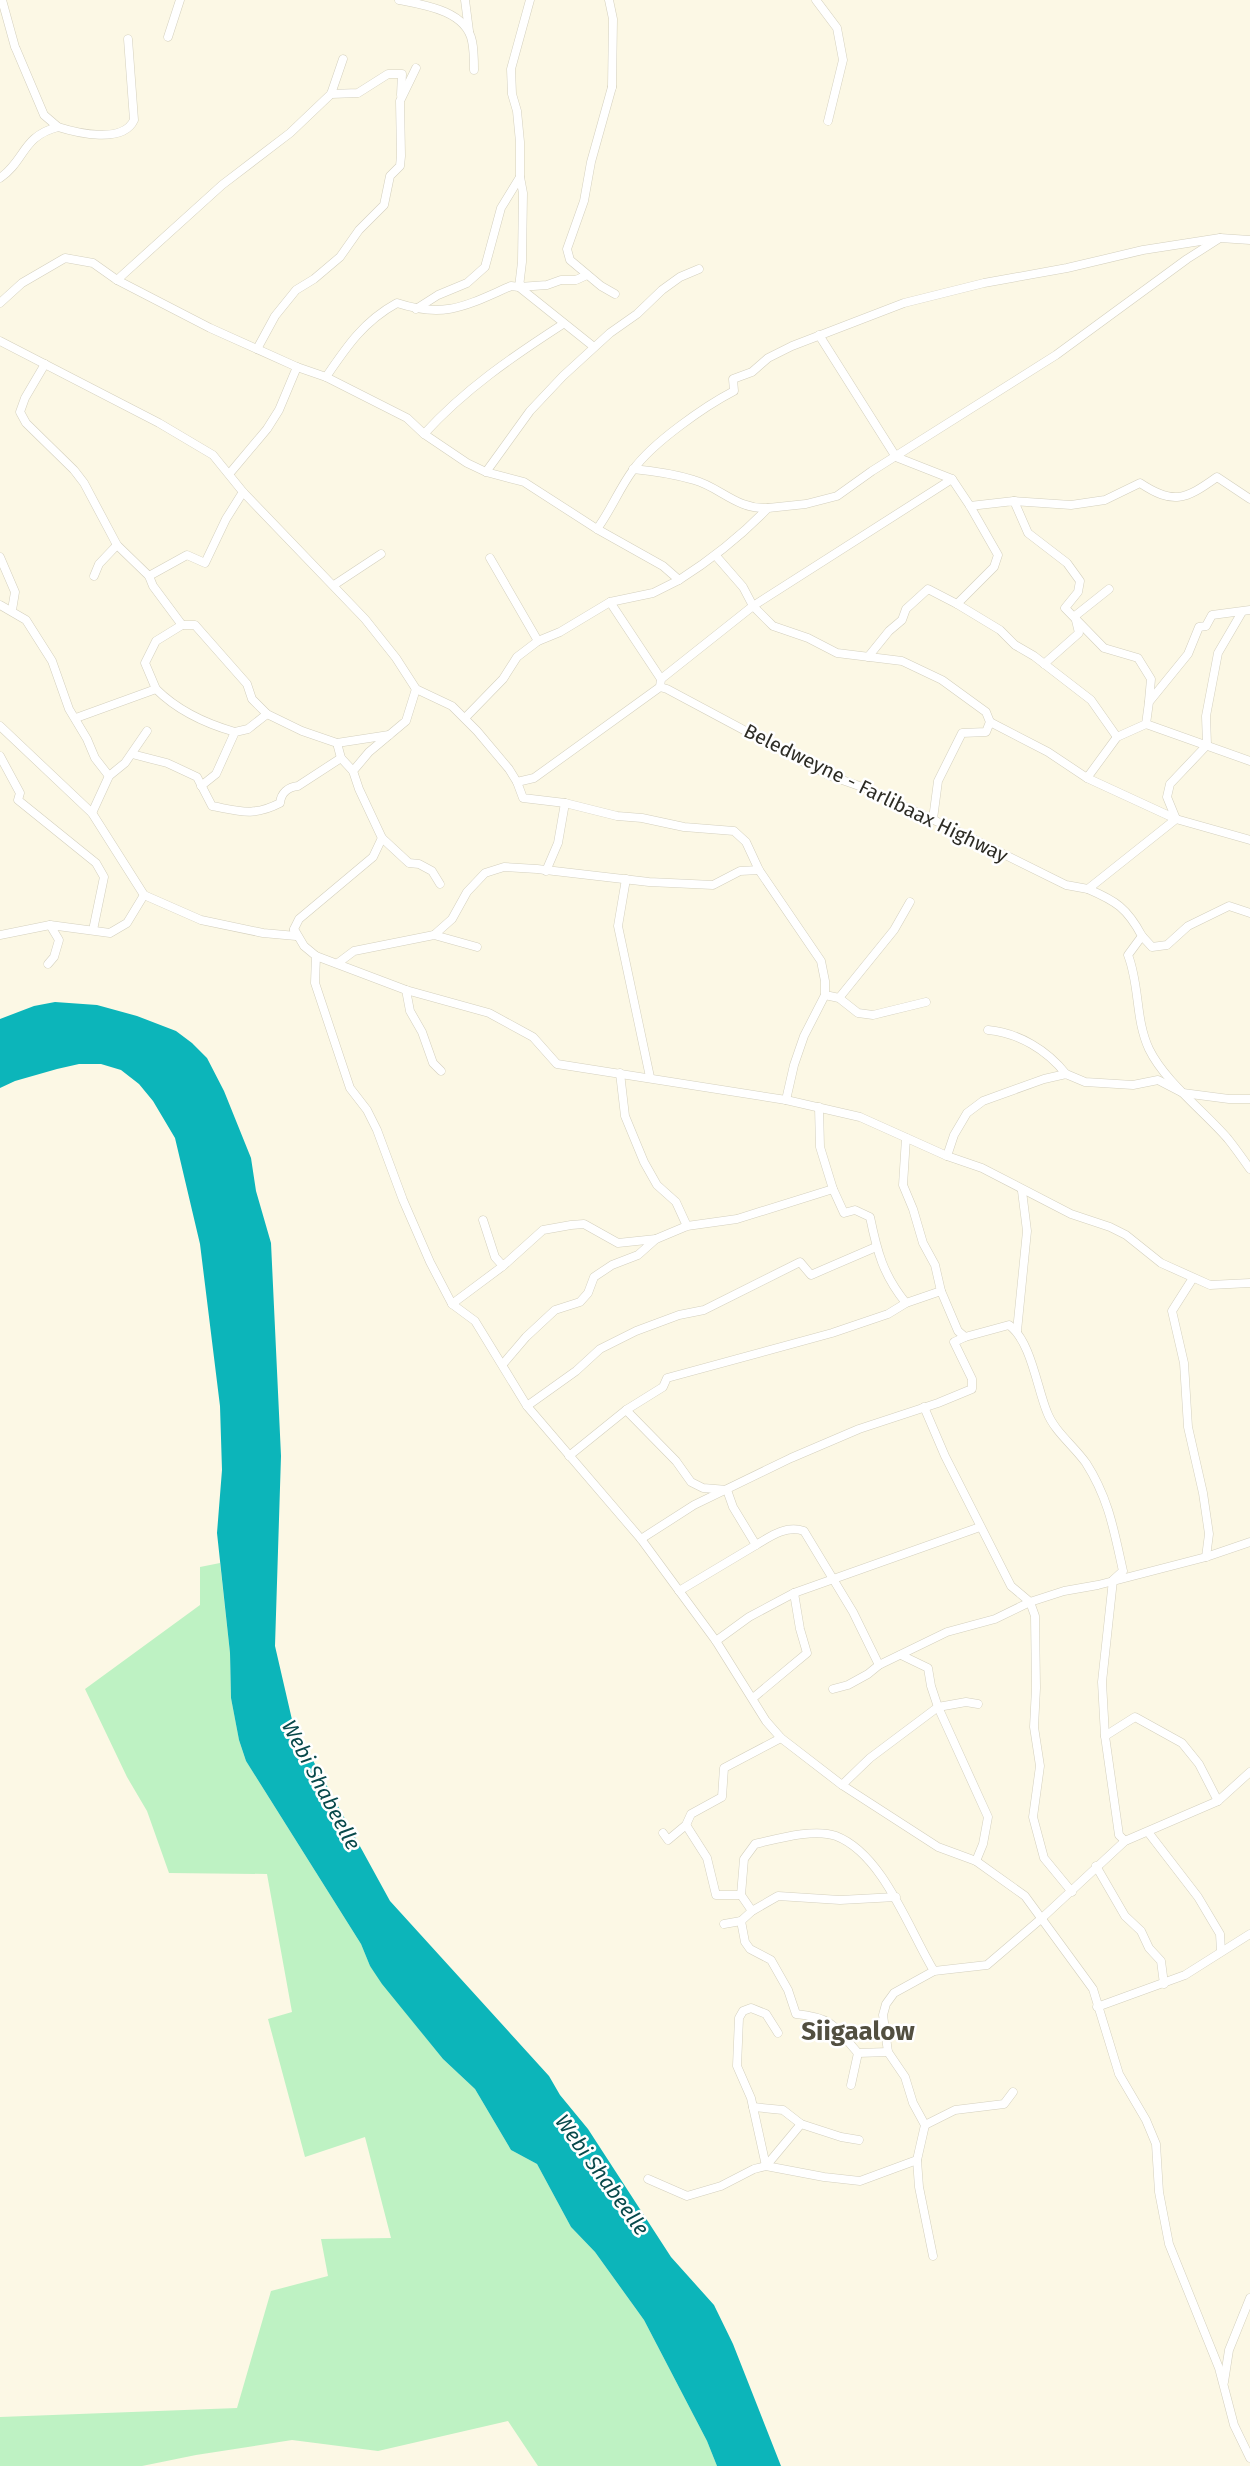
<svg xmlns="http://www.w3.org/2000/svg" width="1250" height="2466" viewBox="0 0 1250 2466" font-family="'Fira Sans',sans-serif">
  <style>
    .green { fill: #bef2c3 }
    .water { fill: #0cb5ba }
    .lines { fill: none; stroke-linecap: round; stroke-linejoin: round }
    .minor-casing { stroke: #d4d0be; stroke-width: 9 }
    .minor { stroke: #fff; stroke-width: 8 }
    .labels { text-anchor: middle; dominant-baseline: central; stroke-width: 5; stroke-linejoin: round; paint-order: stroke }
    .street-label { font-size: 20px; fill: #2d2c25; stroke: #fff }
    .water-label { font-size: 21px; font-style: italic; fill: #08494b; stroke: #fff }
    .district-label { font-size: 26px; font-weight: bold; fill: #524f40; stroke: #fff }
  </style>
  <rect width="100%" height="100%" fill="#fcf8e5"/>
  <path class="green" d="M220,1563l10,90 1,45 8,42 7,21 115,183 9,22 40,52 33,41 32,30 36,61 26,14 34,63 24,25 49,68 63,121 10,25h-179l-30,-45 -130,30 -86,-11 -96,15 -54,11h-142v-49l237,-9 34,-117 57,-15 -7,-37 70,-1 -26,-101 -60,20 -37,-138 24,-7 -25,-138 -98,-1 -22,-62 -20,-34 -42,-88 115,-84v-38z"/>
  <path class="water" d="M55,1002l42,3 40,11 39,15 16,12 15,15 17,33 27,67 5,33 15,52 10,213 -6,190 18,78 97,177 159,175 11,19 28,34 83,128 43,48 19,39 48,122h-64l-10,-25 -63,-121 -49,-68 -24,-25 -34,-63 -26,-14 -36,-61 -32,-30 -61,-75 -12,-18 -9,-22 -115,-183 -7,-21 -8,-42 -1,-45 -13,-120 5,-63 -2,-64 -20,-162 -25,-106 -22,-37 -14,-17 -18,-14 -20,-6h-22l-22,5 -42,12 -15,7v-69l34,-13z"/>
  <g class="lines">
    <g class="minor-casing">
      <g id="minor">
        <path d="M2,0l13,47"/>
        <path d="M399,0c26,5 67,11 73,41 2,9 2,20 2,29"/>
        <path d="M465,0l4,31"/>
        <path d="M530,0l-19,69 1,25 5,17 3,31v35l3,16 -1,69 -3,25 28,-2 14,-5h15l11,-5"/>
        <path d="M609,0l4,19 -1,68"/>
        <path d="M816,0l21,28 6,32 -15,61"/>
        <path d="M168,37l12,-37"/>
        <path d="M612,87l-21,75 -7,39 -17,48 3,11 31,26 14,8"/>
        <path d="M331,94l27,-1 30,-19h14l-1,21"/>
        <path d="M58,127c19,6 65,17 76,-7l-6,-81"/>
        <path d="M0,178c25,-17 22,-42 58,-51l-14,-12 -28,-66"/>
        <path d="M117,280l93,48 87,39 29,10 81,41 17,16 43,29 19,9 38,10 73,47 66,37 16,14 -26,13 -43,9 -50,30 -22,9 -21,16 -14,22 -38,39"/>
        <path d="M0,303l22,-20 43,-25 28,5 24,17 105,-95 68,-52 41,-39 12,-35"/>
        <path d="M416,309l22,-14 29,-12 18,-16 16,-59 19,-31"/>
        <path d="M819,335l77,122 56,22 18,27 28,49 -4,12 -37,37 -29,-15 -22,20 -4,11 -13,11 -21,26"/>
        <path d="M0,341l159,82 54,32 30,37 122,127 31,39 20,31 36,17 25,25 32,38 8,13 17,-4 126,-91 7,2 161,86 37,13 90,42 111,55 22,4 88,-70 74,21"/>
        <path d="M257,349l18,-33 21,-26 18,-11 26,-22 19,-27 25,-25 6,-29 10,-10 1,-10 -1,-55 16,-33"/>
        <path d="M45,364l-20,34 -5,14 6,11 48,47 10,13 33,62 32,31 4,10 29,39"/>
        <path d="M326,377c21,-31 38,-56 71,-74 49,16 70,2 114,-17l8,1 75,60"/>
        <path d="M424,434c41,-45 88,-77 139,-110"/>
        <path d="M633,469c21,2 41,5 61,11 26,7 43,30 74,28"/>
        <path d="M486,472l44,-61 33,-35 47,-43 27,-19 25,-24 18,-13 19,-8"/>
        <path d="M230,473l37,-44 12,-19 18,-43"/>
        <path d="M1014,501l57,4 34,-5 35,-17c33,22 45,17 77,-6l33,22"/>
        <path d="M970,506l44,-5 14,32 39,30 13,18 -2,11 -13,16 39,40 34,10 13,21 -2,22"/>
        <path d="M597,529c14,-19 22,-40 36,-59 19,-27 72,-64 101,-79l-1,-12 19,-7 16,-14 24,-12 112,-43 80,-20 83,-15 76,-18 77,-12"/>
        <path d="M716,556l27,31 10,19 20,20 35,12 29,15 65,8 40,19 44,32 4,10 -4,10 -24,1 -24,48 -5,38"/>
        <path d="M0,557l15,35 -3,18"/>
        <path d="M490,558l48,83"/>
        <path d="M94,576l5,-12 18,-19"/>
        <path d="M149,576l38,-21 18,8 21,-44 17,-27"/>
        <path d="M679,580c33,-21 62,-44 89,-72l38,-4 31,-8 35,-25 184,-116 131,-96 33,-21 30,2"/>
        <path d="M334,585l47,-31"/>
        <path d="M610,602l51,77"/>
        <path d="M957,604l43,26 15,15 19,11 57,44 26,37"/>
        <path d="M0,605l26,15 26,41 17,48 18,30 8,19 14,18"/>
        <path d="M1044,664l35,-31 -4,-17 34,-27"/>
        <path d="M660,687l1,-8 92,-73 199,-127"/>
        <path d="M156,689c21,21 51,35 79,43"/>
        <path d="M416,689l-10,32 -37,31 -16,19 6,18 23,49 -9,19 -74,62 -5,10 10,17 12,10 -1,27 35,105 17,22 10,20 26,70 27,62 22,42 23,17 52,85 114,133 75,102 50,80 15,17 61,47 96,62 38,14 49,35 60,82 8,11 26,85 27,46 10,24 3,48 10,52 50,124 15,57 16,33"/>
        <path d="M76,718l80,-29 -11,-26 11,-22 26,-16h13l52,59 5,15 15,15 35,17 35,12 4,15 12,13"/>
        <path d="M990,722l58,30 39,26 30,-41 29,-13 3,-22 39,-48 11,-27 7,-1 6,-11 38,-5"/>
        <path d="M1146,724l104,37"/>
        <path d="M0,726l92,87 52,82 57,25 62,13 33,3 -2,-6"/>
        <path d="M337,743l52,-8"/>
        <path d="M132,754l35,9 30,14 15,29c27,5 41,11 68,-3 1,-10 8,-16 18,-17l43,-28"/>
        <path d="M0,756l20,37 -2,7 78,63 8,14 -11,53"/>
        <path d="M1087,778l89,41"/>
        <path d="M517,782l6,16 42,5 52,13 25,2 42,9 50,4 12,11 13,28 62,91 4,20v14l-21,41 -10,29 -8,35"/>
        <path d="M201,786l15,-12 19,-42 13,-3 19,-15"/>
        <path d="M92,813l17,-37 16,-13 22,-32"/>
        <path d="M1176,819l-9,-22 3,-13 37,-39 -1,-29 12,-63 24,-41"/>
        <path d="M382,838l27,25 10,1 13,7 8,13"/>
        <path d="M546,871l12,-28 7,-40"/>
        <path d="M626,879l-8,47 32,151"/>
        <path d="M1088,889c28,12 39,19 54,47l-14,19c12,31 7,64 21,94 16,33 56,63 79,90 8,10 15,20 22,30"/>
        <path d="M0,935l50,-10 60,8 17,-10 17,-28"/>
        <path d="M434,935l18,-16 15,-27 18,-19 19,-6 33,2 112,13 64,3 27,-14 19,-1"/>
        <path d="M1142,936l10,11 15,-2 21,-19 41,-20 21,7"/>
        <path d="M316,956l90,34 83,23 44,24 24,27 229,36 74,17 87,39 35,12 89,46 39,13 16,8 35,28 49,22 40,-2"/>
        <path d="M338,963l16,-12 80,-16 43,12"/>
        <path d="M48,964l6,-7 5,-17 -9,-15"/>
        <path d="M406,990l4,21 12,21 11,31 8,8"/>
        <path d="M825,995l14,3 19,15 15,2 53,-13"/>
        <path d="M839,998l55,-68 16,-28"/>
        <path d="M988,1030c31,3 59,20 78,44"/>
        <path d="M620,1073l5,43 19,46 13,23 19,17 11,24"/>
        <path d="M819,1107l1,40 13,42 11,24 11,-3 15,7c7,34 13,58 36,86"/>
        <path d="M906,1138l-3,47 10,24 10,34 12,22 6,26 17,40 7,6 44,-12c22,16 28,63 38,87 7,19 27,34 39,51 23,36 28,68 37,108l-10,9 -11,102 3,54 14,99 6,6"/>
        <path d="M947,1156l7,-21 13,-22 16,-12 61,-22 22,-5 19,8 48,3 25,-5 25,13 46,6h21"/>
        <path d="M483,1220l12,37 8,9 40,-36 28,-5 13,-1 34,19 38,-4"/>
        <path d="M1193,1278l-21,33 12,52 4,64 15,66 6,41 -3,23"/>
        <path d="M452,1304l51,-38"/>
        <path d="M1017,1331l10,-100 -5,-40"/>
        <path d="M503,1364l23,-27 29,-27 25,-8 8,-9 6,-16 18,-12 26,-10 18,-16 31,-13 50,-7 96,-30"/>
        <path d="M527,1406l49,-35 24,-22 36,-18 43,-16 25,-5 96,-48 11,13 65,-28"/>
        <path d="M924,1407l21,49 66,130 19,16 5,14 1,72 -2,39 6,39 -7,51 11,41 28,34"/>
        <path d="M626,1410l50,51 15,21 12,6 24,2 6,17 23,38c15,-9 30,-20 48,-14l49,81 26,53"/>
        <path d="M569,1456l57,-46 37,-23 4,-9 165,-45 56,-19 18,-11 35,-12"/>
        <path d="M641,1539l53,-34 97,-47 68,-29 79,-26 34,-14v-10l-18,-37 11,-5"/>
        <path d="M679,1591l77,-46"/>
        <path d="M716,1641l33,-24 45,-24 186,-66"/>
        <path d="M901,1655l27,13 3,18 7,21 50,110 -5,27 -7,17"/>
        <path d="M833,1689l15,-4 20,-11 11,-9 68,-33 48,-13 35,-17 34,-11 34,-6 108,-28 44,-15"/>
        <path d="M753,1698l54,-45 -7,-24 -6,-36"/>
        <path d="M1105,1736l30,-19 47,26 17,21 19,37"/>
        <path d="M842,1785l28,-27 68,-51 28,-5 12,2"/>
        <path d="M686,1825l21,33 9,37h25"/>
        <path d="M1148,1832l50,65 22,37 1,17"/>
        <path d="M663,1833l5,7 18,-15 5,-11 31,-17 2,-29 57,-30"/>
        <path d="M1096,1866l29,50 16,15 8,17 12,13 3,23"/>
        <path d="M752,1911l-11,-16 3,-36 11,-15c22,-5 59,-16 81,-8 47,18 73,94 98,135"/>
        <path d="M741,1921l4,21 5,7 21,11 17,30 8,24c38,4 39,13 62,39"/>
        <path d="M724,1924l17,-3 11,-10 26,-15 62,4 56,-3"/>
        <path d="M1097,2007l88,-32 65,-41"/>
        <path d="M858,2053l30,-1"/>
        <path d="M851,2085l7,-32"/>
        <path d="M753,2107l30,3 18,14 40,13 18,3"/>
        <path d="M925,2125l30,-15 49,-6 9,-12"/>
        <path d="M766,2166l-15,-68 -14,-32 2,-48 4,-7 8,-3 15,6 12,19"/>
        <path d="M766,2166l35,-42"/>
        <path d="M648,2179l39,17 34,-10 33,-17 12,-3 58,11 36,4 57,-21"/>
        <path d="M933,2256l-14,-69 -2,-27 8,-35 -12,-22 -8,-26 -17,-25 -5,-37 3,-11 8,-11 40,-22 53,-6 55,-47 83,-77 93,-40 32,-29"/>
        <path d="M1224,2382l5,-32 21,-52"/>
      </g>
    </g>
    <use href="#minor" class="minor"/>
  </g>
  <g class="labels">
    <g class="street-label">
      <text transform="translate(876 793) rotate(26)">Beledweyne - Farlibaax Highway</text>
    </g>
    <g class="water-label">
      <text transform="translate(321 1785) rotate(62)">Webi Shabeelle</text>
      <text transform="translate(602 2175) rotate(54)">Webi Shabeelle</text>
    </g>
    <g class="district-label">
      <text x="858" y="2031">Siigaalow</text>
    </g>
  </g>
</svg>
